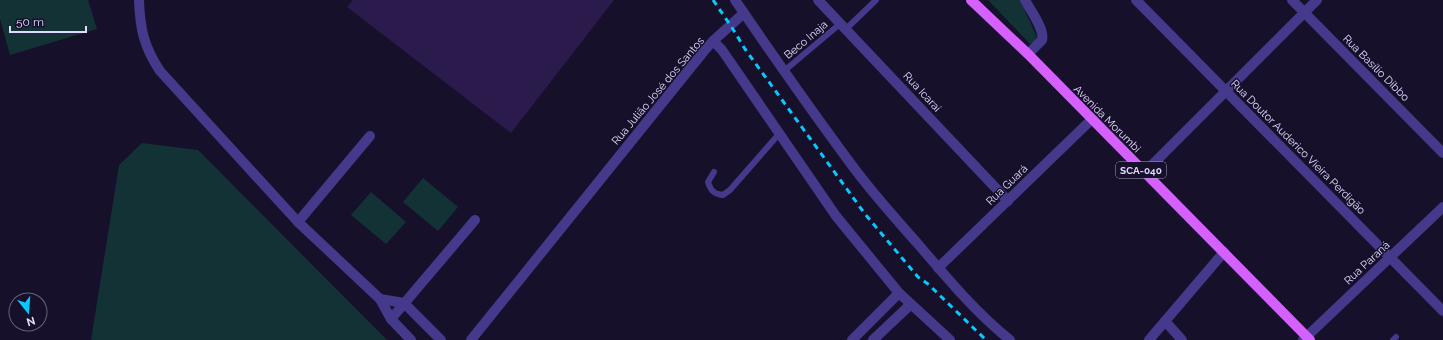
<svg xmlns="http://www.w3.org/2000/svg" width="1443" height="340" viewBox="0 0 1443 340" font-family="Raleway,sans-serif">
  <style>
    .green { fill: #123235 }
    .building { fill: #2a1b4c }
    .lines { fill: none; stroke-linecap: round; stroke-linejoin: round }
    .service { stroke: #45398b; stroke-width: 6 }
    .minor { stroke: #45398b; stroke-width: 10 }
    .tertiary { stroke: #45398b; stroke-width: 10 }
    .primary { stroke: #d560ff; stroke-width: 10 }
    .rail { stroke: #05caff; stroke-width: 3; stroke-dasharray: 6 5; stroke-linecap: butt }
    .labels { text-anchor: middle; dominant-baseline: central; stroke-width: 3; stroke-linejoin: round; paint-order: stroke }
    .shield { fill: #17102a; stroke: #a49dbf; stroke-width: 1 }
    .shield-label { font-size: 10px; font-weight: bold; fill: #e1d9ff }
    .street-label { font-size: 11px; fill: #e1d9ff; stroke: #17102a }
  </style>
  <rect width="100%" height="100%" fill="#17102a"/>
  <g class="green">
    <path d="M0,0h88l9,29 -87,26 -10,-36z"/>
    <path d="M988,0h32l17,37 -3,5 -4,2z"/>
    <path d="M142,143l56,7 189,190h-296l28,-175z"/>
    <path d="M423,178l35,29 -20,24 -35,-29z"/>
    <path d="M371,192l35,30 -20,22 -35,-29z"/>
  </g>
  <path class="building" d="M353,0h261l-103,133 -164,-126z"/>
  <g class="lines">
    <g class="service">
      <path d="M846,29l30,-29"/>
      <path d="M784,71l57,-48"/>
      <path d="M714,172l-6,10c3,9 6,12 15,13l7,-5 49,-56"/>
      <path d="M1393,340l3,-3"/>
    </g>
    <g class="minor">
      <path d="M735,0c39,57 78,113 119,168 20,27 42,51 64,76 29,34 58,69 92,96"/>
      <path d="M818,0l190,201"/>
      <path d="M1025,0c5,10 20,29 17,40l-14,14"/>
      <path d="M1136,0l307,311"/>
      <path d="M1292,0l151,153"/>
      <path d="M713,41l31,-28"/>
      <path d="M1144,173l173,-173"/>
      <path d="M298,222l72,-86"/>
      <path d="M938,268l153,-148"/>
      <path d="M391,319l84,-99"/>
      <path d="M1165,321l17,19"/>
      <path d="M471,340l233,-289 9,-10 9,9 114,166 63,77 51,47"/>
      <path d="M852,340l47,-47"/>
      <path d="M873,340l37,-35"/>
      <path d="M1149,340l75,-88"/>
      <path d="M1303,340l140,-133"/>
    </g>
    <g class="tertiary">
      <path d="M139,0c1,29 5,47 21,71l138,151 82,77 11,20 20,21"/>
      <path d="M380,299l24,4 37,37"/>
    </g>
    <path class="primary" d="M971,0l57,54 282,286"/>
    <path class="rail" d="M713,0l18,26 14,23 120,165 53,63 10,7 58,56"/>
  </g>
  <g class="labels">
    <rect class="shield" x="1116" y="162" width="50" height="16" rx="3"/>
    <g class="shield-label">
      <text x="1141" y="170">SCA-040</text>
    </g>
    <g class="street-label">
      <text transform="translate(806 40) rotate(-40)">Beco Inaja</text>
      <text transform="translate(1376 68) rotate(45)">Rua Basílio Dibbo</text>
      <text transform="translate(658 91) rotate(-50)">Rua Julião José dos Santos</text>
      <text transform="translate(922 92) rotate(47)">Rua Icaraí</text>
      <text transform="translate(1107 119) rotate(45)">Avenida Morumbi</text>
      <text transform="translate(1298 147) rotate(45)">Rua Doutor Auderico Vieira Perdigão</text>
      <text transform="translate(1007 185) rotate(-44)">Rua Guará</text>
      <text transform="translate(1367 263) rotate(-43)">Rua Paraná</text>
    </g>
  </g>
  <g transform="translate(28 312) rotate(163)"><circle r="19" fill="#17102a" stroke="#68607f"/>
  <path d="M0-3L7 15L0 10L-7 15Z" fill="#05caff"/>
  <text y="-6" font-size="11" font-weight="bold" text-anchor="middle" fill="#e1d9ff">N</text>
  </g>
  <path d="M10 26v6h76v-6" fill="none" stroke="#e1d9ff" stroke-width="2"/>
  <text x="16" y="26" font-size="12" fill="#e1d9ff" stroke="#17102a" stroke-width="3" paint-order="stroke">50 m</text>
</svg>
